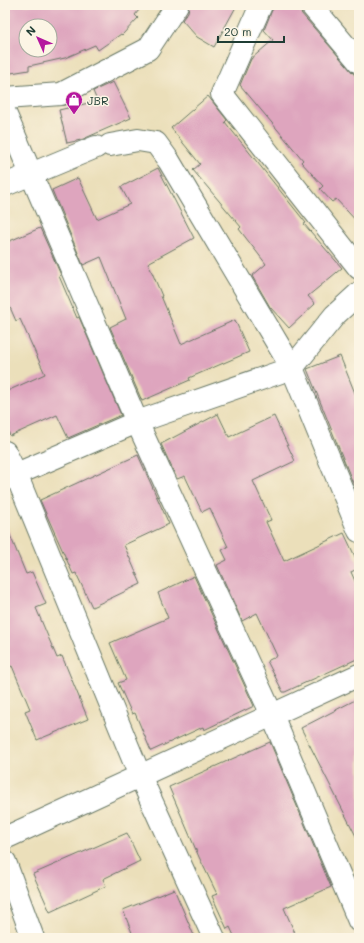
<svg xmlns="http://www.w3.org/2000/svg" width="364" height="943" viewBox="0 0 364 943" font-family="Mali,sans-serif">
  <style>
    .building { fill: #dea5be; fill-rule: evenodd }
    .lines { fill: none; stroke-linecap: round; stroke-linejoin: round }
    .minor-casing { stroke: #667663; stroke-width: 24 }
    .minor { stroke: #fff; stroke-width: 22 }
    .labels { text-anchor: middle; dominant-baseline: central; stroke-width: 3; stroke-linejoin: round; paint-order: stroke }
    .poi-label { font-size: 12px; fill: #1f3d34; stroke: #fcf5e5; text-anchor: start }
  </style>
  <rect width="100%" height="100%" fill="#fcf5e5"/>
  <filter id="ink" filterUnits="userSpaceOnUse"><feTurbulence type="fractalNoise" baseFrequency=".025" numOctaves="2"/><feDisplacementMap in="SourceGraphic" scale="8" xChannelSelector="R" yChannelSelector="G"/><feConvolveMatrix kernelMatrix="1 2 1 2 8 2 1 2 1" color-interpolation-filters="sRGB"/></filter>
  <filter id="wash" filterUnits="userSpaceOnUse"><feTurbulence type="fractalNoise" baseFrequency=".012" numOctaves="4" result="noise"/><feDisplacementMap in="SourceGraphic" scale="16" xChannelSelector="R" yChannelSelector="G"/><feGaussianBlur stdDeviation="0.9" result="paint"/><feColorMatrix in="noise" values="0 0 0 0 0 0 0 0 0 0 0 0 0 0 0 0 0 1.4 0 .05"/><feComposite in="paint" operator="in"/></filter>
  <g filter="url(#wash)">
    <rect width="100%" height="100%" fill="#ebdfba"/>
    <g id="blocks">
      <g class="building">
        <path d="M5,5h138l-8,10 3,3 -16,17 -1,-1 -23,16 -3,-5 -30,13 -36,8v4l-24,4zM26,26h24v24h-24z"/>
        <path d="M189,5h48l-23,42 -17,-10 -15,-17 6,-8z"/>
        <path d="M278,5h21l2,8 58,67v144l-23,-25 -4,3 -12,-13 3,-3 -22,-24 2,-2 -63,-75 11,-26 22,-19 -9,-10 8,-20z"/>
        <path d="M113,82l18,36 -50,22 -14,3 -8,-33 38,-9 -4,-10z"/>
        <path d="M208,96l19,24 -2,2 81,101 -2,1 38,44 -34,28 7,8 -26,24 -19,-21 -18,-31 14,-12 -27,-35 2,-2 -48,-57 7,-6 -29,-36z"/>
        <path d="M158,168l36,70 -46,25 14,33h-1l20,48 54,-24 14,32 -60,26 1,2 -48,21 -32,-74 16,-8 -25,-62 -18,8 -31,-75 26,-12 19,41 33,-15 -9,-17z"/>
        <path d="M40,228l21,47 -2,1 18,42 2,-1 42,98 -53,23 -11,-23 -47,21 -5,-13v-31l40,-18 -25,-55 -4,2 -11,-25v-53z"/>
        <path d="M340,356l19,47v95l-52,-129z"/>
        <path d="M218,414l11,23 45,-21 21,45 -42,20 18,39 -5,2 18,39 60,-28 15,32v3l-8,4 8,18v68l-74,34h-2l-16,-31 10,-5 -20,-43 -15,8 -25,-56 10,-5 -5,-10 6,-3 -18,-39 -8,4 -17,-36 -8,3 -16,-35z"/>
        <path d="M138,455l31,69 -45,21 17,39 -49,23 -16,-34 -3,1 -33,-74z"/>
        <path d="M5,523l21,51 6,-2 14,32 -10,4 21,50 5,-2 26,63 -51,21 -12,-29 5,-2 -18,-43 -7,3z"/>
        <path d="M194,576l60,130 -50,24 -1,-3 -52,24 -16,-38 -3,1 -14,-31 8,-3 -16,-37 58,-25 -10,-25z"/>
        <path d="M359,698v144l-58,-114z"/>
        <path d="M270,742l61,145 -47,21 13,30h-62l-5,-11 -3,2 -15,-33 5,-2 -18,-37 -30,-70z"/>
        <path d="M127,833l13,28 -37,18 3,7 -56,26 -17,-38z"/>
        <path d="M174,889l21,49h-61l-11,-28z"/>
      </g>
    </g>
  </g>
  <g filter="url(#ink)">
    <use href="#blocks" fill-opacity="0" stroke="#667663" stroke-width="1"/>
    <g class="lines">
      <g class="minor-casing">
        <g id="minor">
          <path d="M261,5l-39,89 137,174"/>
          <path d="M311,5l48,57"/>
          <path d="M5,98l56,-4 87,-45 29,-44"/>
          <path d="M5,113l132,309 135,293 87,206"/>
          <path d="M110,145l28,-5 18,3 13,18 123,207 67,163"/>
          <path d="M5,185l91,-38"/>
          <path d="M5,452l11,22 124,302 74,162"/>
          <path d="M5,479l132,-57 155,-54 43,-53 24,-22"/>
          <path d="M5,838l354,-163"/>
          <path d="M5,862l28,76"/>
        </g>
      </g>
      <use href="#minor" class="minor"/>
    </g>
  </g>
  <defs>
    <g id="shop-pin" transform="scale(0.9)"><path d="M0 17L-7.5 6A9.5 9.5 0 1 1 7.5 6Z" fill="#b5179e" stroke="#fcf5e5"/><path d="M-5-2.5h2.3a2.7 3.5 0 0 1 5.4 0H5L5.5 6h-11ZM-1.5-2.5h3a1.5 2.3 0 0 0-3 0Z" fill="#fff"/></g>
  </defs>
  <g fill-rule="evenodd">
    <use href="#shop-pin" x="74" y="100"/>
  </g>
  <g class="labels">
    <g class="poi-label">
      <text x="87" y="100">JBR</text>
    </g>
  </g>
  <rect width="364" height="943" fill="none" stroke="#fcf5e5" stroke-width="20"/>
  <g transform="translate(38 38) rotate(315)"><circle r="19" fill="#fcf5e5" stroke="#a4ab9e"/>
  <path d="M0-3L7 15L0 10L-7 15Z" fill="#b5179e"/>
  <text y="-6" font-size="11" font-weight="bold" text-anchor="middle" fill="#1f3d34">N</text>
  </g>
  <path d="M218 36v6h66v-6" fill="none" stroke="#1f3d34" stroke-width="2"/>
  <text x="224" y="36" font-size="12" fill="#1f3d34" stroke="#fcf5e5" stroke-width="3" paint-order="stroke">20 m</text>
</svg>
